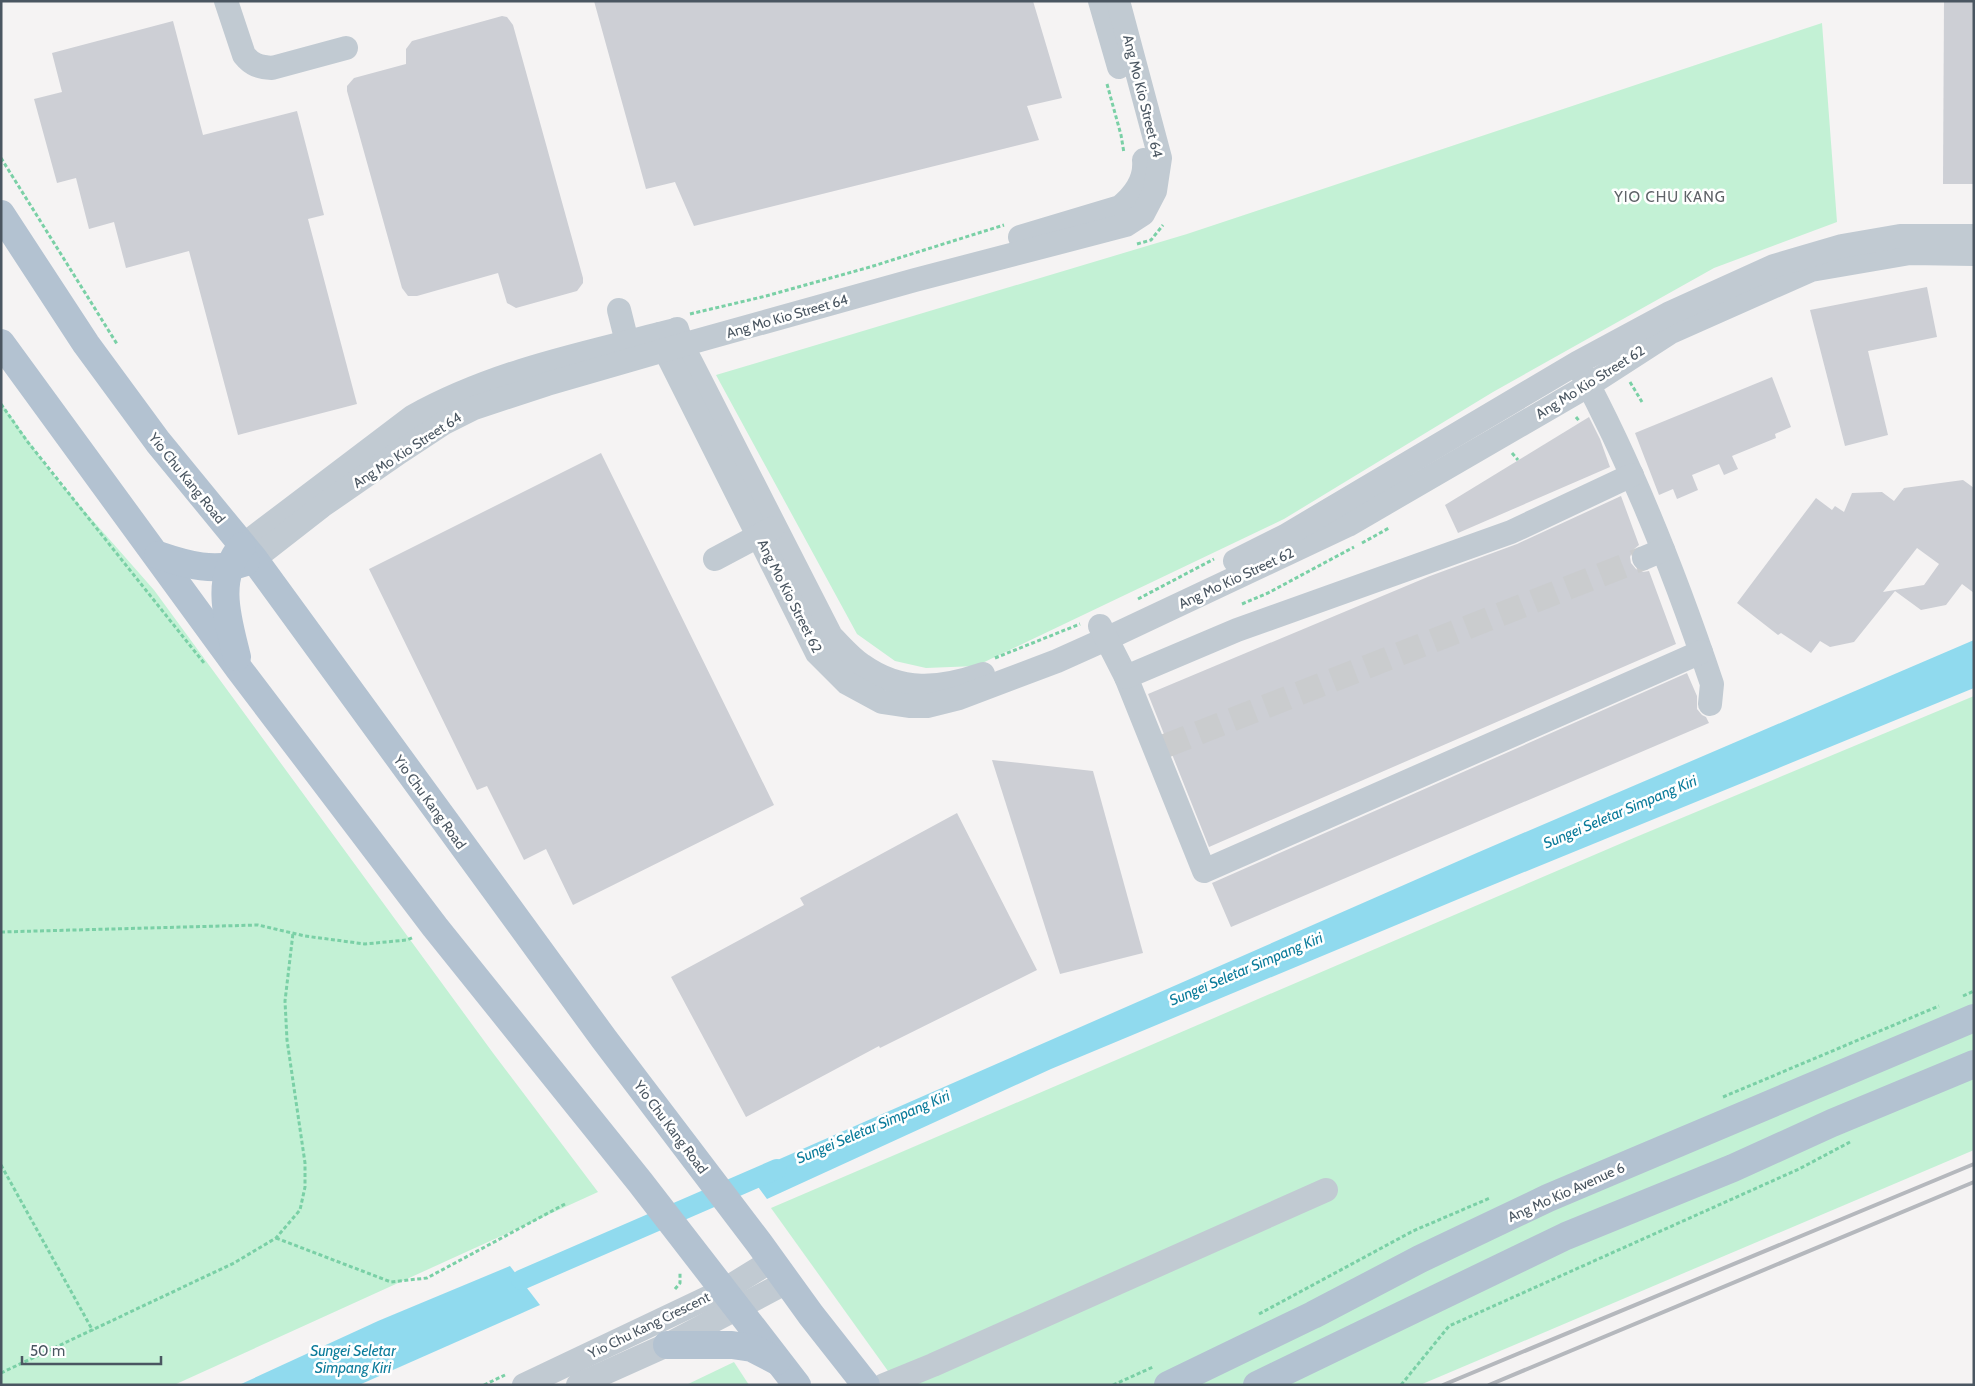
<svg xmlns="http://www.w3.org/2000/svg" width="1975" height="1386" viewBox="0 0 1975 1386" font-family="Cabin,sans-serif">
  <style>
    .green { fill: #c3f1d5 }
    .water { fill: #90daee }
    .lines { fill: none; stroke-linecap: round; stroke-linejoin: round }
    .canal { stroke: #90daee; stroke-width: 20 }
    .building { fill: #cdcfd5; fill-rule: evenodd }
    .minor-tunnel { stroke: #caccce; stroke-width: 24; stroke-dasharray: 24 12; stroke-linecap: butt }
    .path { stroke: #7ad0a6; stroke-width: 3; stroke-dasharray: 4 2.5; stroke-linecap: butt }
    .minor { stroke: #c1cad2; stroke-width: 24 }
    .major { stroke: #b3c2d1; stroke-width: 28 }
    .rail { stroke: #b5b8bd; stroke-width: 4 }
    .labels { text-anchor: middle; dominant-baseline: central; stroke-width: 5; stroke-linejoin: round; paint-order: stroke }
    .street-label { font-size: 14px; fill: #4a5661; stroke: #fff }
    .neighbourhood-label { font-size: 15px; letter-spacing: 1px; fill: #5f6368; stroke: #fff }
    .water-label { font-size: 15px; font-style: italic; fill: #0c7c9b; stroke: #fff }
  </style>
  <rect width="100%" height="100%" fill="#f5f3f3"/>
  <g class="green">
    <path d="M1822,23l15,199 -123,46 -221,124 -209,127 -308,147 -50,2 -31,-7 -38,-27 -141,-259 471,-141z"/>
    <path d="M1,403l51,71 102,116 339,463 105,139 -424,193h-173z"/>
    <path d="M1974,696v454l-554,235h-522l-127,-177 865,-371z"/>
    <path d="M734,1362l15,23h-63z"/>
  </g>
  <g class="water">
    <path d="M1974,640v48l-501,205 -422,176 -284,130 -19,-26 731,-321z"/>
    <path d="M510,1266l30,39 -181,80h-120l139,-64z"/>
  </g>
  <g class="lines">
    <path class="canal" d="M521,1280l256,-111"/>
  </g>
  <g class="building">
    <path d="M594,1h439l29,97 -35,8 12,34 -345,86 -19,-44 -29,7z"/>
    <path d="M1944,1h30v183h-31z"/>
    <path d="M502,16l5,1 6,8 70,253v5l-6,8 -61,17 -9,-5 -9,-30 -81,23h-9l-6,-8 -55,-197v-5l7,-8 52,-14v-15l6,-8z"/>
    <path d="M173,21l30,114 94,-24 27,104 -16,4 49,185 -119,31 -49,-184 -63,17 -12,-46 -25,7 -13,-51 -19,5 -23,-84 28,-7 -10,-39z"/>
    <path d="M1927,287l10,50 -69,14 20,84 -43,11 -35,-136z"/>
    <path d="M1772,377l19,50 -16,7 1,4 -44,18 6,13 -14,6 -5,-11 -27,11 6,15 -21,9 -4,-10 -14,6 -24,-62z"/>
    <path d="M1589,417l11,22 10,28 -152,66 -13,-28z"/>
    <path d="M601,453l173,352 -201,100 -27,-56 -22,11 -37,-74 -10,4 -108,-221z"/>
    <path d="M1963,480l11,8v105l-12,-9 -16,21 -25,5 -26,-19 -41,51 -24,5 -10,-6 -9,12 -30,-20 -3,2 -41,-32 79,-105 16,12 3,-4 9,6 8,-19 30,-1 12,9 10,-13zM1917,548l22,16 -15,21 -41,7z"/>
    <path d="M1621,496l18,49 -6,5 -3,7 1,6 5,6 7,3 6,-1 27,73 -467,203 -61,-153 282,-118 87,-32z"/>
    <path d="M1687,673l10,23v13l5,6 4,2 3,6 -478,204 -19,-44z"/>
    <path d="M992,760l101,11 50,182 -83,21z"/>
    <path d="M957,813l80,157 -157,78 -1,-2 -133,71 -75,-140 133,-72 -4,-7z"/>
  </g>
  <g class="lines">
    <path class="minor-tunnel" d="M1165,746l479,-188"/>
    <g class="path">
      <path d="M1107,84l14,51 3,18"/>
      <path d="M1,158l116,186"/>
      <path d="M1137,244l14,-4 12,-15"/>
      <path d="M690,314l76,-18 104,-29 134,-42"/>
      <path d="M1630,382l12,20"/>
      <path d="M1,404l26,37 177,222"/>
      <path d="M1576,417l4,5"/>
      <path d="M1512,453l6,7"/>
      <path d="M1362,543l27,-15"/>
      <path d="M1138,599l76,-40"/>
      <path d="M1242,604l26,-11 86,-46"/>
      <path d="M995,658l85,-34"/>
      <path d="M1,932l257,-7 47,11 60,8 42,-4 7,-3"/>
      <path d="M1963,996l11,-5"/>
      <path d="M1723,1097l216,-91"/>
      <path d="M1,1165l92,166"/>
      <path d="M276,1238l115,44 36,-4 138,-74"/>
      <path d="M675,1289l5,-6v-11"/>
      <path d="M1259,1314l154,-83 77,-33"/>
      <path d="M1,1373l233,-110 42,-25 24,-28 5,-23v-24l-18,-123 -2,-39 8,-68"/>
      <path d="M484,1385l21,-10"/>
      <path d="M1113,1385l40,-18"/>
      <path d="M1401,1385l48,-59 350,-157 51,-27"/>
    </g>
    <g class="minor">
      <path d="M226,1l18,54c8,10 15,12 28,13l74,-20"/>
      <path d="M1100,1l19,66"/>
      <path d="M1020,237l100,-30c15,-12 26,-27 24,-47"/>
      <path d="M619,310l8,32"/>
      <path d="M677,329l5,16 10,19 139,272c10,10 20,22 31,29 39,28 78,24 121,9"/>
      <path d="M660,334l5,16 152,303 30,30 35,19 27,4h18l32,-8 98,-37 49,-22 242,-114 241,-140 82,-53 140,-62 99,-17 64,1"/>
      <path d="M1581,371c54,100 95,206 131,313l-2,20"/>
      <path d="M242,546l170,-129c82,-46 173,-64 264,-87"/>
      <path d="M1644,558l19,-8"/>
      <path d="M254,559l68,-53 78,-54 44,-29 30,-15 73,-24 135,-39 233,-65 211,-55 17,-11 12,-23 5,-33 -42,-157"/>
      <path d="M715,559l58,-31"/>
      <path d="M1235,561l50,-25 292,-173 91,-49 106,-48 68,-20 58,-10h74"/>
      <path d="M1100,626l26,51 78,194 497,-219"/>
      <path d="M1126,677l111,-47 274,-98 121,-57"/>
      <path d="M524,1385l200,-95 47,-29"/>
      <path d="M578,1385l89,-40 120,-63"/>
      <path d="M884,1385l49,-20 393,-175"/>
    </g>
    <g class="major">
      <path d="M1,214l85,130 72,98 96,117 350,480 155,204 52,72 55,70"/>
      <path d="M1,343l238,326 196,258 205,255 157,203"/>
      <path d="M158,555c29,10 57,18 88,7"/>
      <path d="M237,657c-9,-37 -23,-78 5,-111"/>
      <path d="M667,1345h65l20,3 25,13"/>
      <path d="M1168,1385l145,-70 107,-56 128,-61 426,-180"/>
      <path d="M1257,1385l309,-149 167,-68 99,-45 142,-59"/>
    </g>
    <g class="rail">
      <path d="M1443,1385l531,-221"/>
      <path d="M1489,1385l485,-203"/>
    </g>
  </g>
  <g class="labels">
    <g class="street-label">
      <text transform="translate(1143 96) rotate(76)">Ang Mo Kio Street 64</text>
      <text transform="translate(787 316) rotate(-16)">Ang Mo Kio Street 64</text>
      <text transform="translate(1590 382) rotate(-32)">Ang Mo Kio Street 62</text>
      <text transform="translate(407 450) rotate(-33)">Ang Mo Kio Street 64</text>
      <text transform="translate(187 478) rotate(51)">Yio Chu Kang Road</text>
      <text transform="translate(1236 578) rotate(-25)">Ang Mo Kio Street 62</text>
      <text transform="translate(790 596) rotate(63)">Ang Mo Kio Street 62</text>
      <text transform="translate(430 802) rotate(54)">Yio Chu Kang Road</text>
      <text transform="translate(671 1127) rotate(53)">Yio Chu Kang Road</text>
      <text transform="translate(1566 1192) rotate(-24)">Ang Mo Kio Avenue 6</text>
      <text transform="translate(649 1325) rotate(-26)">Yio Chu Kang Crescent</text>
    </g>
    <g class="neighbourhood-label">
      <text x="1670" y="197">YIO CHU KANG</text>
    </g>
    <g class="water-label">
      <text transform="translate(1620 812) rotate(-23)">Sungei Seletar Simpang Kiri</text>
      <text transform="translate(1246 969) rotate(-23)">Sungei Seletar Simpang Kiri</text>
      <text transform="translate(873 1127) rotate(-23)">Sungei Seletar Simpang Kiri</text>
      <text x="353" y="1351">Sungei Seletar<tspan x="353" dy="17">Simpang Kiri</tspan></text>
    </g>
  </g>
  <rect width="1975" height="1386" fill="none" stroke="#4a5661" stroke-width="5"/>
  <path d="M22 1356v8h139v-8" fill="none" stroke="#4a5661" stroke-width="2.5"/>
  <text x="30" y="1356" font-size="15" fill="#4a5661" stroke="#ffffff" stroke-width="4" paint-order="stroke">50 m</text>
</svg>
